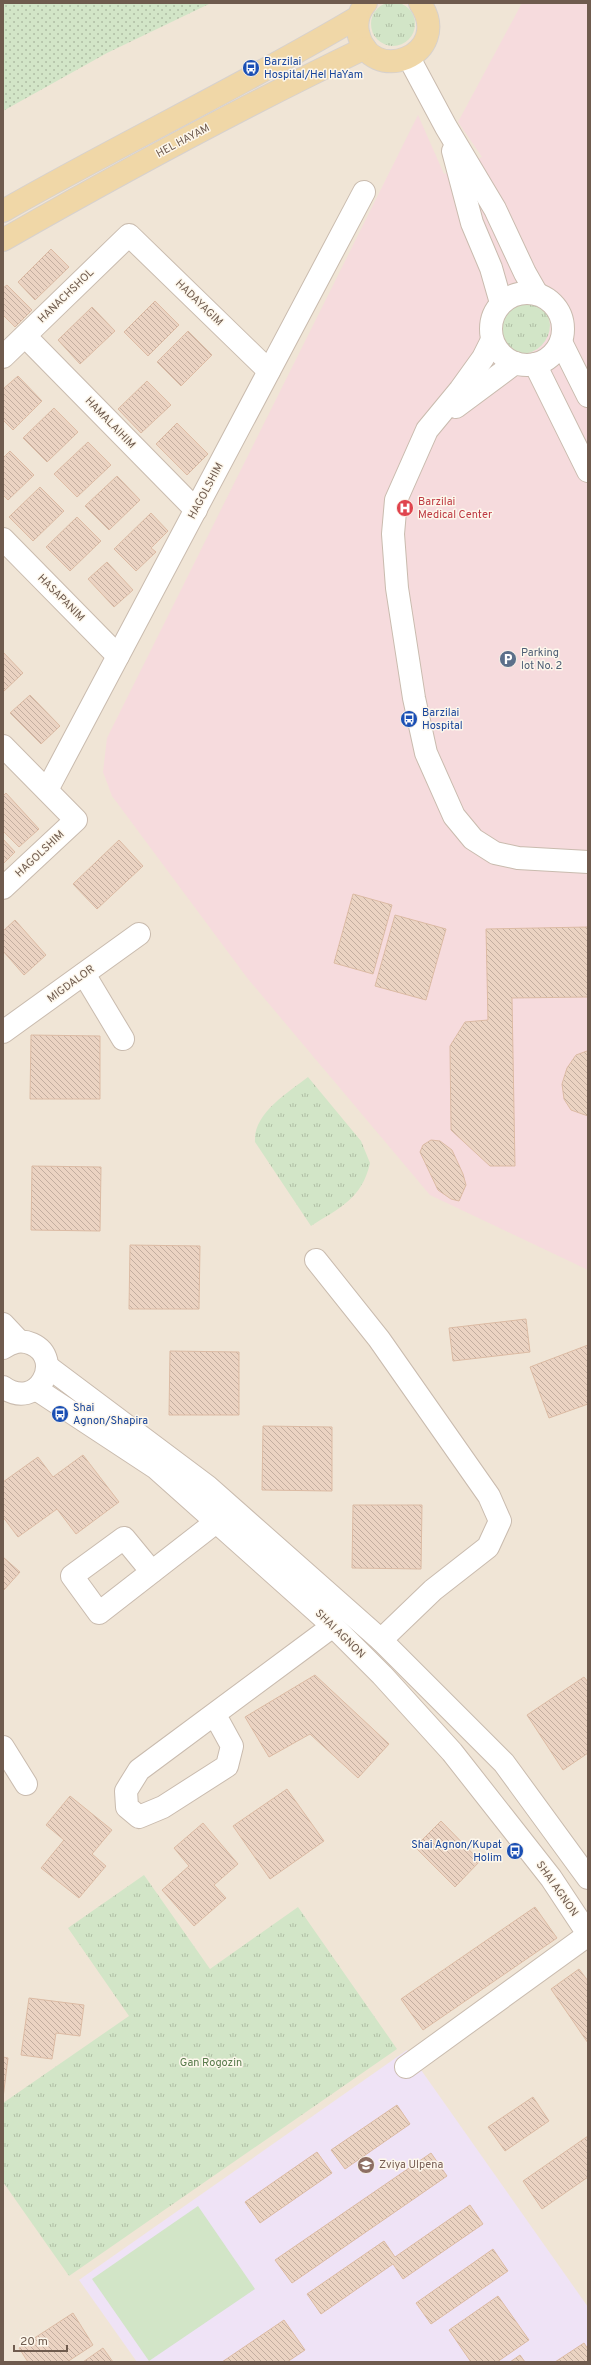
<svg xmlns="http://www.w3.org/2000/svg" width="591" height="2365" viewBox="0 0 591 2365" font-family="Overpass,sans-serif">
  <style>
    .residential { fill: #f0e5d6 }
    .education { fill: #efe3f6 }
    .medical { fill: #f6dbdd }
    .grass { fill: url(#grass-dots) }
    .park { fill: url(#park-tufts) }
    .pitch { fill: #d2e5c7 }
    .building { fill: url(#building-back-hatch); stroke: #dcbba4 }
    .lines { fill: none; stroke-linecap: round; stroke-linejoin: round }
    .minor-casing { stroke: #c9bbae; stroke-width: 24 }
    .major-casing { stroke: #d7d1cd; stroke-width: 24 }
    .minor { stroke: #fff; stroke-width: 22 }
    .major { stroke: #f0d7a7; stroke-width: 22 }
    .labels { text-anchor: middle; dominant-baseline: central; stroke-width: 3; stroke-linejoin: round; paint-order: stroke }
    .transit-label { font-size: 11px; fill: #164399; stroke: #fdf7ec; text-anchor: start }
    .street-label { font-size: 11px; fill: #6f5b4e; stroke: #fdf7ec }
    .health-label { font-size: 11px; fill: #be3a42; stroke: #fdf7ec; text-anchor: start }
    .service-label { font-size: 11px; fill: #4e5e75; stroke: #fdf7ec; text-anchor: start }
    .park-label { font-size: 11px; fill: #577a4b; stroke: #fdf7ec }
    .education-label { font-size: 11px; fill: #785e54; stroke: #fdf7ec; text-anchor: start }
  </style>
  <defs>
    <pattern id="grass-dots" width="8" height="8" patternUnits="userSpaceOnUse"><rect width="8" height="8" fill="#d2e5c7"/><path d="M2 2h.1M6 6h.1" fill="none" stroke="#afbda4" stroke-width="1.8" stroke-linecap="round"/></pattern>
    <pattern id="park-tufts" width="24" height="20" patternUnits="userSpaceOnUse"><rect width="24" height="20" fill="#d2e5c7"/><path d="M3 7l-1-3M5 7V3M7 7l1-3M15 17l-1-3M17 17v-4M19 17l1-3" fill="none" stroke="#afbda4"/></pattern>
    <pattern id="building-back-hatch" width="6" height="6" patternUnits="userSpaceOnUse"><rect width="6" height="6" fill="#ebd3c2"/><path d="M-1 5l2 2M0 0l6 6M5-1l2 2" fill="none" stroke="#c3aea0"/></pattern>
  </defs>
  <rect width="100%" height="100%" fill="#f9f3e6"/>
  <rect class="residential" x="3" y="3" width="585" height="2359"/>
  <path class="education" d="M407,2050l181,257v55h-451l-58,-82z"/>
  <path class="medical" d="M522,3h66v1267l-158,-75 -182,-216 -136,-183 -9,-24 4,-34 311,-623 26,59 38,-17 -24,-35z"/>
  <path class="grass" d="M3,3h208l-104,50 -104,58z"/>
  <g class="park">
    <circle cx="393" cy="24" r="22"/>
    <circle cx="521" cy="325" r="29"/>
    <path d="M308,1077l53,64 9,22c-8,36 -31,45 -59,63l-56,-84c-2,-29 34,-50 53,-65z"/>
    <path d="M144,1875l66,94 88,-62 99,142 -328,227 -66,-94v-79l126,-87 -61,-88z"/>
  </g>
  <path class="pitch" d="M198,2206l57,83 -106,72 -57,-82z"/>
  <g class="building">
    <path d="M51,249l18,18 -34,33 -17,-18z"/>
    <path d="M7,285l25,25 -17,17 -12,-12v-27z"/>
    <path d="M155,301l24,24 -31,31 -24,-24z"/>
    <path d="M92,307l23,24 -35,33 -22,-24z"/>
    <path d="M188,331l24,24 -31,31 -24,-24z"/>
    <path d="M18,376l24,25 -29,29 -10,-10v-31z"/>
    <path d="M147,381l24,24 -30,28 -23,-24z"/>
    <path d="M54,408l24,24 -31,30 -24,-24z"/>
    <path d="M177,423l31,31 -21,21 -31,-31z"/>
    <path d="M88,442l23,23 -34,32 -23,-23z"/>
    <path d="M10,451l24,24 -26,25 -5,-5v-37z"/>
    <path d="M117,476l23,24 -31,30 -24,-24z"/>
    <path d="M40,487l24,24 -31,30 -24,-24z"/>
    <path d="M151,513l17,18 -17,17 5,4 -20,19 -22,-22z"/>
    <path d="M77,517l24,24 -31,30 -24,-24z"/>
    <path d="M107,562l26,28 -19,17 -26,-28z"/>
    <path d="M3,652l20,21 -20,19z"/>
    <path d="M30,695l30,31 -19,18 -31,-31z"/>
    <path d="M6,793l33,36 -20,18 -16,-16v-35z"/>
    <path d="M3,839l12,13 -12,12z"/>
    <path d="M119,840l24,26 -46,43 -24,-25z"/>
    <path d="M353,894l39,11 -19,69 -39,-11z"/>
    <path d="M395,915l51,14 -20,71 -51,-14z"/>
    <path d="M15,920l31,35 -22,20 -21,-24v-20z"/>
    <path d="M588,927v70l-76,1 3,168h-25l-39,-36 -1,-84 15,-24 23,-2 -2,-91z"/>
    <path d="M31,1035l69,1v63h-70z"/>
    <path d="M587,1051h1v65l-17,-6 -7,-11 -2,-15 5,-16 9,-13z"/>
    <path d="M431,1140l9,1 12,9 11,24 3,11 -7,16 -8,-2 -13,-9 -18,-38 3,-7z"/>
    <path d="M32,1166l69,1 -1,64 -69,-1z"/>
    <path d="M130,1245l70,1 -1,63h-70z"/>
    <path d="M526,1319l4,33 -77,9 -4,-33z"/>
    <path d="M588,1345v59l-39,14 -19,-51z"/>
    <path d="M170,1351l69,1v63h-70z"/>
    <path d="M263,1426l69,1v64l-70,-1z"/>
    <path d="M83,1455l36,47 -43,32 -19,-25 -39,28 -15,-20v-35l35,-25 15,20z"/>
    <path d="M353,1505h69l-1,64 -69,-1z"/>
    <path d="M3,1557l17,15 -17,19z"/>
    <path d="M315,1675l74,69 -31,34 -48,-44 -41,23 -24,-40z"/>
    <path d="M584,1677l4,5v71l-25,17 -36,-55z"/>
    <path d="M287,1789l37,52 -54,38 -37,-53z"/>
    <path d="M70,1796l42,34 -20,24 14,12 -27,32 -38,-30 23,-28 -18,-15z"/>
    <path d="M441,1821l39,40 -25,26 -40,-40z"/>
    <path d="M203,1823l35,41 -24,21 12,13 -32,28 -32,-36 27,-24 -15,-18z"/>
    <path d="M535,1907l22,31 -134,92 -22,-31z"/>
    <path d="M579,1969l9,12v62l-37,-54z"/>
    <path d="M29,1998l55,7 -4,31 -24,-3 -4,26 -31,-4z"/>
    <path d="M3,2057l5,1 -5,40z"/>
    <path d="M533,2097l16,24 -44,30 -17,-24z"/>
    <path d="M397,2105l13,19 -65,45 -14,-19z"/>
    <path d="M588,2136v41l-46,32 -19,-28z"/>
    <path d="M317,2152l15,21 -72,50 -15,-21z"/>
    <path d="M431,2153l16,23 -155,107 -17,-23z"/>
    <path d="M470,2205l13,19 -80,55 -10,-15 -72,50 -14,-20 77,-53 11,16z"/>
    <path d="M493,2249l15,22 -77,53 -15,-21z"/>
    <path d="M498,2296l31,44 -32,22h-26l-22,-32z"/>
    <path d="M73,2313l20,32 -26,17h-39l-9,-14z"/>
    <path d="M284,2320l21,30 -18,12h-65z"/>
    <path d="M584,2343l4,6v13h-33z"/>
    <path d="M103,2348l10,14h-30z"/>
    <path d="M520,2355l5,7h-15z"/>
  </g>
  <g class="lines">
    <g class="minor-casing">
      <g id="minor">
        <path d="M409,58l37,69 49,82 30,64 12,21"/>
        <path d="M453,151l19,72 19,45 10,35"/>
        <circle cx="527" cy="329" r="36"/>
        <path d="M25,336l171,174"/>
        <path d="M492,340l-9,18 -23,32 -33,40 -31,70 -3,34 4,54 17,110 12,55 28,63 19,23 22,14 23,5 70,4"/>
        <path d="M561,342l27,54"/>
        <path d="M3,357l126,-122 140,136"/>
        <path d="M535,364l53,107"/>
        <path d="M456,407l59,-44"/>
        <path d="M3,539l115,117"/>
        <path d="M3,746l73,74 -73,68"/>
        <path d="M47,790l317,-598"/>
        <path d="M84,974l39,65"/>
        <path d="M3,1032l136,-98"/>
        <path d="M316,1260l63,79 110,157 11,25 -12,26 -55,43 -52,50"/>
        <path d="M3,1324l16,17"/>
        <path d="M3,1348c9,-6 18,-9 29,-4 33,15 6,68 -29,43"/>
        <path d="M47,1366l160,120 174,154 123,123 84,115"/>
        <path d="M36,1389l120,79 177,158 49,49 70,77 99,126 37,56"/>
        <path d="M152,1572l-28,-34 -52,38 27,37 117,-91"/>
        <path d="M215,1715l17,31 -5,20 -64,41 -24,10 -12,-10 -1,-16 13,-21 194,-144"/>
        <path d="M3,1747l23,37"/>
        <path d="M406,2067l182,-132"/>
      </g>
    </g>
    <g class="major-casing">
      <g id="major">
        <path d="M366,3c-7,8 -10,19 -8,29 11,56 97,23 62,-29"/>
        <path d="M3,211c117,-67 239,-125 355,-194"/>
        <path d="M3,240c119,-68 239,-133 362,-192"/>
      </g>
    </g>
    <use href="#minor" class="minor"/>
    <use href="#major" class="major"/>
  </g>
  <defs>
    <g id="bus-disc" transform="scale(0.9)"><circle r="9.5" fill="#1a4fb4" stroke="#fdf7ec"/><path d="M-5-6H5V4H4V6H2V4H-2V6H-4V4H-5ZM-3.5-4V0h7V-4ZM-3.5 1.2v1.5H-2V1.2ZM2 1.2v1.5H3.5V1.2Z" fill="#fff"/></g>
    <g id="hospital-disc" transform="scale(0.9)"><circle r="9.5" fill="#e0444e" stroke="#fdf7ec"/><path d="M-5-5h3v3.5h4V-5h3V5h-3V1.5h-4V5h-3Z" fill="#fff"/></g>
    <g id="parking-disc" transform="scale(0.9)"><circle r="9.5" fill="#5c6f8a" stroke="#fdf7ec"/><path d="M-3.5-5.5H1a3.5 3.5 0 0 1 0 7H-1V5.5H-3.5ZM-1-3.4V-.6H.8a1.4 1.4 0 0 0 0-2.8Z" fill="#fff"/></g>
    <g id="school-disc" transform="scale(0.9)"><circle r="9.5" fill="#8d6e63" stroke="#fdf7ec"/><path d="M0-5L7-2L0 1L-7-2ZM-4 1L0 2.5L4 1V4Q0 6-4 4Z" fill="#fff"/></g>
  </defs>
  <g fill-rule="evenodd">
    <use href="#bus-disc" x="251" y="68"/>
    <use href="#hospital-disc" x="405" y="508"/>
    <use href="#parking-disc" x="508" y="659"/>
    <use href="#bus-disc" x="409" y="719"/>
    <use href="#bus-disc" x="60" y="1414"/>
    <use href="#bus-disc" x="515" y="1851"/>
    <use href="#school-disc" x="366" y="2165"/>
  </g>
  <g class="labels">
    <g class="transit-label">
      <text x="264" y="62">Barzilai<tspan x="264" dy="13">Hospital/Hel HaYam</tspan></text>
      <text x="422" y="713">Barzilai<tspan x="422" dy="13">Hospital</tspan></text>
      <text x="73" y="1408">Shai<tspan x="73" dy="13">Agnon/Shapira</tspan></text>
      <text x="502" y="1845" text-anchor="end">Shai Agnon/Kupat<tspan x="502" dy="13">Holim</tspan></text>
    </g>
    <g class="street-label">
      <text transform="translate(183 141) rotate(-28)">HEL HAYAM</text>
      <text transform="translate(66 296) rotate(-44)">HANACHSHOL</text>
      <text transform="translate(199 303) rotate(44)">HADAYAGIM</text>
      <text transform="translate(110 423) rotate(46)">HAMALAIHIM</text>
      <text transform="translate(206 491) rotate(-62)">HAGOLSHIM</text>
      <text transform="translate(61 598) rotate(45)">HASAPANIM</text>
      <text transform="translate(40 854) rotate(-43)">HAGOLSHIM</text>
      <text transform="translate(71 984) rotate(-36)">MIGDALOR</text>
      <text transform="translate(340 1634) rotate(44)">SHAI AGNON</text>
      <text transform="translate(557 1889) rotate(55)">SHAI AGNON</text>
    </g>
    <g class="health-label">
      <text x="418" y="502">Barzilai<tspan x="418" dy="13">Medical Center</tspan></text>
    </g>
    <g class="service-label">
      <text x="521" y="653">Parking<tspan x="521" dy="13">lot No. 2</tspan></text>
    </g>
    <g class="park-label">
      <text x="211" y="2063">Gan Rogozin</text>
    </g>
    <g class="education-label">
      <text x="379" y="2165">Zviya Ulpena</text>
    </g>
  </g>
  <rect width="591" height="2365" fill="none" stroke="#6f5b4e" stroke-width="8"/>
  <path d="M14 2345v6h53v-6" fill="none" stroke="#6f5b4e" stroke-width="2"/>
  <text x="20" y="2345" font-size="12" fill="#6f5b4e" stroke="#fdf7ec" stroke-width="3" paint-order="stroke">20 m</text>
</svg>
